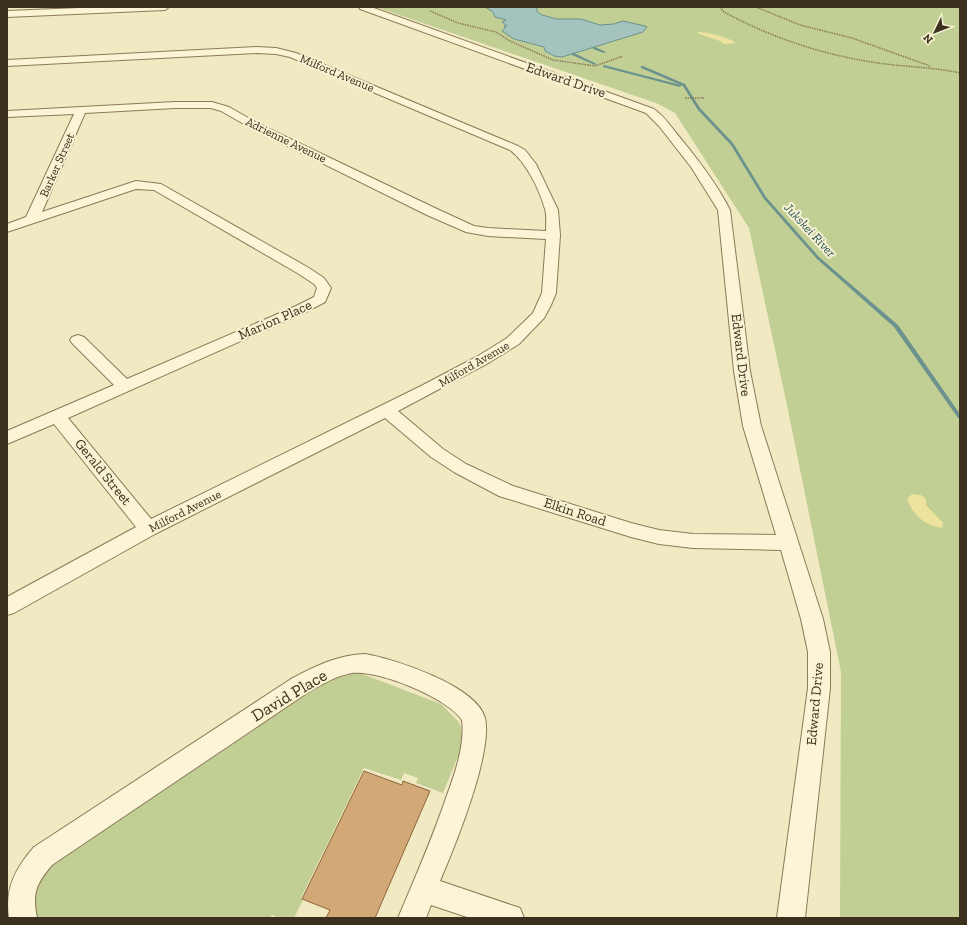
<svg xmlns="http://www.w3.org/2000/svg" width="967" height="925" viewBox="0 0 967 925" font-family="'Zilla Slab',serif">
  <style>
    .green { fill: #c1cf95 }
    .sand { fill: #eee39e }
    .water { fill: #a5c3be; stroke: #6b928d }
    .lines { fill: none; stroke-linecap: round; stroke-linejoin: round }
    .stream { fill: #6b928d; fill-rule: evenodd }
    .building { fill: #d1a876; stroke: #8c663d }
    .minor-casing { stroke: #8c7a58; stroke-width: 2 }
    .path { stroke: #8c7a58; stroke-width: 1.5; stroke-dasharray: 1.5 1; stroke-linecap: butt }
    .minor { fill: #fbf4d6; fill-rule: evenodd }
    .labels { text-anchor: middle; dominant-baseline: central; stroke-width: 4; stroke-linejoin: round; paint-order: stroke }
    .far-street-label { font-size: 12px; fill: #3b2f1d; stroke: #f7f2d2 }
    .far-water-label { font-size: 13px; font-style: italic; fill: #2c585b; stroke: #f7f2d2 }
    .street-label { font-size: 14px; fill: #3b2f1d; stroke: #f7f2d2 }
    .near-street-label { font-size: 17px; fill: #3b2f1d; stroke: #f7f2d2 }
  </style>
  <rect width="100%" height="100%" fill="#f0e9c2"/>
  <g class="green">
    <path d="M376,7h584v911h-120l1,-246 -53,-262 -39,-182 -74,-115 -19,-10z"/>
    <path d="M357,672l84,32 17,17 3,6 3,15 -21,51 -27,-10 2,-5 -14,-5 -3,7 -37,-12 -63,130 2,2 -9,18h-15l-7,-3 -2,3h-237l-4,-27 18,-22 97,-69 171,-113 29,-13z"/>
  </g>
  <g class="sand">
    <path d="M700,32c11,1 26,5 35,10v1l-11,1 -4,-3 -23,-8z"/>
    <path d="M912,494l9,1 5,4v6l17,18 -1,5c-18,-3 -28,-12 -35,-29z"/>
  </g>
  <path class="water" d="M485,7h52v5l5,3 15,4h24l19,6 14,-1 9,-3 22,5 2,1 -4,5 -81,25 -8,-1 -9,-5 -1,-4 -30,-8 -12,-8 3,-3 -1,-2h3l-5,-4 4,-2 -11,-3 -2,-5z"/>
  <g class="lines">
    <g class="stream">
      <path d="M593,47h2l11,5 -2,1 -11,-4z"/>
      <path d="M572,53h2l23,11 -2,1 -23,-10z"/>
      <path d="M604,65l77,20v1l-1,1 -77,-20v-1z"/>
      <path d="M641,66h2l42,18 15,24 33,35 33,54 53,60 79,68 62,89v5l-2,-1 -64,-91 -77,-68 -53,-60 -33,-54 -33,-35 -15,-24 -42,-18z"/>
    </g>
  </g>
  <path class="building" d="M364,771l38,14 1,-4 27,10 -55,127h-49l4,-8 -28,-11z"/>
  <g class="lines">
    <g class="minor-casing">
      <g id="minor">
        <path d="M104,7h65l-4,3 -158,7v-6z"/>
        <path d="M359,7h12l283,102c11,8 18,19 27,30 18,22 36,45 49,71l20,161 11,55 62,193 7,33v36l-25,230h-28l31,-230v-36l-7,-33 -20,-69 -88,-2 -34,-4 -28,-7 -132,-41 -45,-24 -23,-15 -46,-39 -230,116 -141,79 -7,2v-18l129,-70 -82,-103 -47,20v-13l107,-46 -42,-42 -2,-3 2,-3 6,-2 6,2 43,42 169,-73 18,-9 3,-9 -3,-4 -15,-10 -145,-84 -18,-1 -129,43v-8l19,-7 48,-103 -67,3v-6l168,-9h37l17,5 30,17 178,85 37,17 14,2 58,3c0,-7 1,-16 -1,-22 -6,-20 -18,-46 -35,-59l-220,-93 -14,-3 -19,-1 -250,13v-6l250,-13 19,1 20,5 222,93 7,4 11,14 22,46 2,25 -4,58 -5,12 -7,13 -25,26 -29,18 -92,49 45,38 23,15 47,22 118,37 28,7 34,4 83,1 -33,-109 -9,-55 -16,-161 -27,-43 -32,-41 -13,-13 -286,-104zM175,108h36l10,3 30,17 176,87 39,17 22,4 58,3 -4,54 -9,20 -26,25 -29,18 -55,29 -272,134 -83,-101 238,-106 19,-10 6,-14 -7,-10 -15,-10 -148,-84 -25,-3 -94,31 43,-99z"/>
        <path d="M365,654c30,5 112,32 120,64 8,35 -30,128 -45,163l80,27 4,10h-54l-39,-13 -5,13h-28c17,-40 34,-79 48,-120 9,-25 19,-52 16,-78 -16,-23 -83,-50 -110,-47 -17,3 -31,12 -45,20l-255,172c-16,19 -20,28 -15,53h-28c-4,-30 6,-49 25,-71l257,-168c24,-13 47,-24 74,-25z"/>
      </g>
    </g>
    <g class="path">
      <path d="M720,7l4,5c48,26 99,43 154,51 27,4 55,4 82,10"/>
      <path d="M756,7l44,18 52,13 78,28"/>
      <path d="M430,11l28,12 38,9 14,9 43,19 42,6 28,-10"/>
      <path d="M685,98h19"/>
    </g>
    <use href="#minor" class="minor"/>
  </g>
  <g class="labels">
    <g class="far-street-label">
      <text transform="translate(337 73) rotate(23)">Milford Avenue</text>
      <text transform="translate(286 140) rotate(26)">Adrienne Avenue</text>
      <text transform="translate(57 165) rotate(-66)">Barker Street</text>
      <text transform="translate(474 364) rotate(-30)">Milford Avenue</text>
      <text transform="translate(185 511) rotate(-27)">Milford Avenue</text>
    </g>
    <g class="far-water-label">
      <text transform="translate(810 230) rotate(47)">Jukskei River</text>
    </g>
    <g class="street-label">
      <text transform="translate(566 80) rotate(19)">Edward Drive</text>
      <text transform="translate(275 320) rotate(-24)">Marion Place</text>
      <text transform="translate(741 355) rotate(83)">Edward Drive</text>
      <text transform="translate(103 472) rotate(51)">Gerald Street</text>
      <text transform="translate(575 512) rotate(18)">Elkin Road</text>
      <text transform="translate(815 704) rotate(-85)">Edward Drive</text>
    </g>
    <g class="near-street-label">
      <text transform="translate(289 695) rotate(-31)">David Place</text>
    </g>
  </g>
  <rect width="967" height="925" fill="none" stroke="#3b2f1d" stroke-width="16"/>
  <g transform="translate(935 32) rotate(227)" stroke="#f7f2d2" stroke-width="3" paint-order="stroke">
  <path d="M0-3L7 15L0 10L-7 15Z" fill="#3b2f1d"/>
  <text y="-6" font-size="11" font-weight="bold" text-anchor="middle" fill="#3b2f1d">N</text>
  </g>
</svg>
